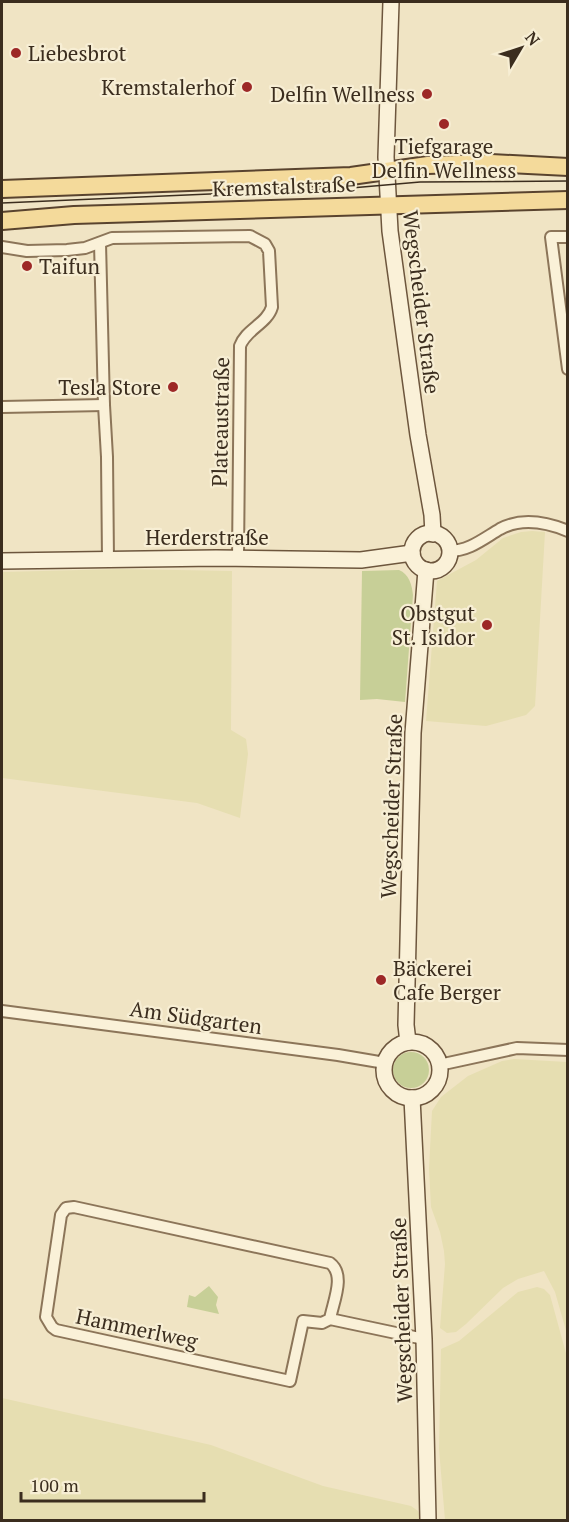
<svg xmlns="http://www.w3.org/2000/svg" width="569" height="1522" viewBox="0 0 569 1522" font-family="'PT Serif',serif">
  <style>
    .farmland { fill: #e6deb1 }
    .green { fill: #c7cf97 }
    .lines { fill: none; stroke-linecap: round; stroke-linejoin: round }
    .street-casing { stroke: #8c7559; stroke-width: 14 }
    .secondary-casing { stroke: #6d563d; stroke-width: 18 }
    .primary-casing { stroke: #59432e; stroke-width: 20 }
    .street { stroke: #faf1d8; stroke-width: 10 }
    .secondary { stroke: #faf1d8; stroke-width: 15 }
    .primary { stroke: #f4da9b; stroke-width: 16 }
    .tram { stroke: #3b2d1e; stroke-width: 1.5 }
    .poi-dot { fill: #9d2827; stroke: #f7eed4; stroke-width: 2 }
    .labels { text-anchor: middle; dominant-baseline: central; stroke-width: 4.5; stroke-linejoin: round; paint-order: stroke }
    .poi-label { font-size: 21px; fill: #3b2d1e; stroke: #f7eed4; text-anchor: end }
    .street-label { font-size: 21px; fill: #3b2d1e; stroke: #f7eed4 }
  </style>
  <rect width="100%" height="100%" fill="#f0e4c4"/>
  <g class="farmland">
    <path d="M532,531l13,1 -10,174 -9,9 -40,11 -60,-5 11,-140 39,-21 27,-22 18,-6z"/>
    <path d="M121,569l111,2 -1,159 15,9 2,15 -8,64 -43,-15 -195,-25v-206z"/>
    <path d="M514,1059l53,3v272l-12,-42 -11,-21 -26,8 -15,9 -37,36 -10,8 -9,1 -7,-5 5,-64 -1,-13 -4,-19 -9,-25 -2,-38 3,-58 9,-14 27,-21 34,-15z"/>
    <path d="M537,1287l7,2 6,6 17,62v163h-122l-6,-71 2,-100 18,-8 59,-49z"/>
    <path d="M2,1398l209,47 112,41 88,20 7,5 3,9h-419z"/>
  </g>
  <g class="green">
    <path d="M399,570c10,4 13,15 14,25l-8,107 -28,-3 -17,1 2,-129z"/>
    <circle cx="411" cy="1070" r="18"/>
    <path d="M209,1286l9,11 -2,8 3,9 -32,-7 2,-12 6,2z"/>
  </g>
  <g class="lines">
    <g class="street-casing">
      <g id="street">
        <path d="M568,237h-17l17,132"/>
        <path d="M100,243l4,162 3,52 1,102"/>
        <path d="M2,247l25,4 40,-1 18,-2 27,-10 138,-2 15,8 4,7 3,56c-5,17 -26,22 -32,39l-2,212"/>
        <path d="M2,407l102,-2"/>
        <path d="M449,551c20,0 34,-12 51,-22 22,-12 46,-7 68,2"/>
        <path d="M2,1011l336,44 47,8"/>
        <path d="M439,1065l78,-17 51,2"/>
        <path d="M330,1319c3,-17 16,-44 0,-56l-256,-56 -8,1 -5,7 -15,102 6,10 4,3 234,51 13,-60 19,2 8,-4 94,20"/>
      </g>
    </g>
    <g class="secondary-casing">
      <g id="secondary">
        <path d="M391,2l-5,155 4,74 28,204 14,80 1,19"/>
        <circle cx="431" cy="552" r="19"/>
        <path d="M2,561l214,-3 145,2 51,-7"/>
        <path d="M408,1042l-2,-17 7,-292 13,-163"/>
        <circle cx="412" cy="1070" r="28"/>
        <path d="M412,1098l12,241 4,181"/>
      </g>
    </g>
    <g class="primary-casing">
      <g id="primary">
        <path d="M2,189l349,-13 77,-11 63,-2 77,4"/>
        <path d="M2,221l72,-6 494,-15"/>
      </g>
    </g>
    <use href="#street" class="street"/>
    <use href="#secondary" class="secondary"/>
    <use href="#primary" class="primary"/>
    <path class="tram" d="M2,203l349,-15 69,-6 148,-1"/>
  </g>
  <g class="poi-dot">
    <circle cx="16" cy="53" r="6"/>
    <circle cx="247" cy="87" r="6"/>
    <circle cx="427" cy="94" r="6"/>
    <circle cx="444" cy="124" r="6"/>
    <circle cx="27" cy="266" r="6"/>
    <circle cx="173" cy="387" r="6"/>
    <circle cx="487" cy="625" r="6"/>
    <circle cx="381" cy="980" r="6"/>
  </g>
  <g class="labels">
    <g class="poi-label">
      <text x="28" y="53" text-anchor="start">Liebesbrot</text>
      <text x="235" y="87">Kremstalerhof</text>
      <text x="415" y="94">Delfin Wellness</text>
      <text x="444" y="146" text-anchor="middle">Tiefgarage<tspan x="444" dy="24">Delfin Wellness</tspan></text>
      <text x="39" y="266" text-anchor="start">Taifun</text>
      <text x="161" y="387">Tesla Store</text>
      <text x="475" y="613">Obstgut<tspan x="475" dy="24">St. Isidor</tspan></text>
      <text x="393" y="968" text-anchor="start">Bäckerei<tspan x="393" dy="24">Cafe Berger</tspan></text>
    </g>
    <g class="street-label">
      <text transform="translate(284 186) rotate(-2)">Kremstalstraße</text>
      <text transform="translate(422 302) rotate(83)">Wegscheider Straße</text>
      <text transform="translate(220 422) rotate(-89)">Plateaustraße</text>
      <text x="207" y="537">Herderstraße</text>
      <text transform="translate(391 806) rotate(-88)">Wegscheider Straße</text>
      <text transform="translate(196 1017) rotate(8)">Am Südgarten</text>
      <text transform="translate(401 1310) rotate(-92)">Wegscheider Straße</text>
      <text transform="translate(137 1328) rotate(12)">Hammerlweg</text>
    </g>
  </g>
  <rect width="569" height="1522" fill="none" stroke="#3b2d1e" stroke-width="6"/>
  <g transform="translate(521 48) rotate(51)" stroke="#f7eed4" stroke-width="4.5" paint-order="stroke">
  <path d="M0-4.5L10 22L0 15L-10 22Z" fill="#3b2d1e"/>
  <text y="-9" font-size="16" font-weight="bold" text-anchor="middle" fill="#3b2d1e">N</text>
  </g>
  <path d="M21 1492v9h183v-9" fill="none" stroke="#3b2d1e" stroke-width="3"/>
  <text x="30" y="1492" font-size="18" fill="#3b2d1e" stroke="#f7eed4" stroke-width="4.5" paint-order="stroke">100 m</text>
</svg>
